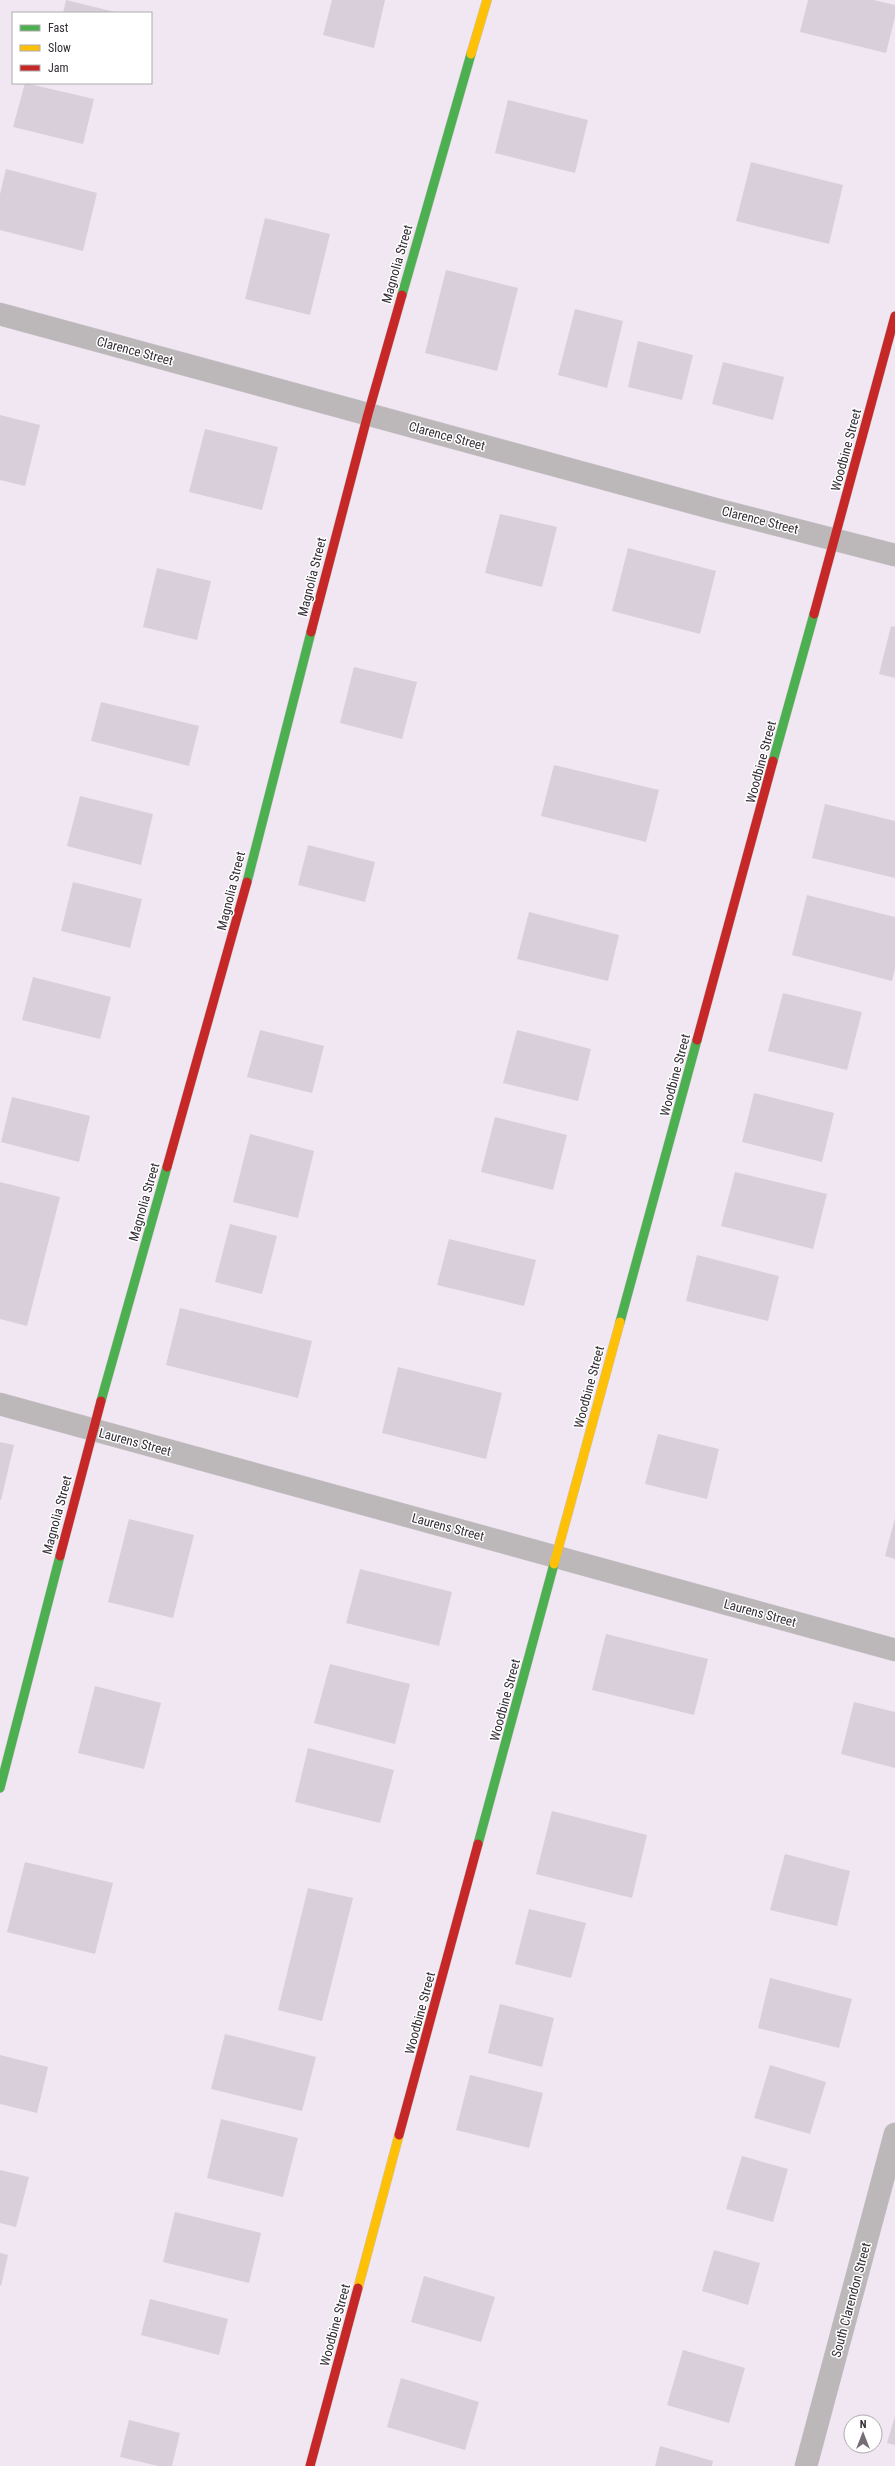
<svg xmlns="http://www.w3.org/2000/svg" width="895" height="2466" viewBox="0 0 895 2466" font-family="'Roboto Condensed',sans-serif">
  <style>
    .building { fill: #d9cfdb }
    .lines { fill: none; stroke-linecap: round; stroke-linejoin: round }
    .street-casing { stroke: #c9c3cb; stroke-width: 23 }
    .fast-casing { stroke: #c9c3cb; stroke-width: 10 }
    .slow-casing { stroke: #c9c3cb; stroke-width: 10 }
    .jam-casing { stroke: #c9c3cb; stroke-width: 10 }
    .street { stroke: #bcb7b8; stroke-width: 22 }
    .fast { stroke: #4caf50; stroke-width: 9 }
    .slow { stroke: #ffc107; stroke-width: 9 }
    .jam { stroke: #c62828; stroke-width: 9 }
    .labels { text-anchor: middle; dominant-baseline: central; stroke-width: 3; stroke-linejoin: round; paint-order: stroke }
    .street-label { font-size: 13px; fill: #332d35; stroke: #fff }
  </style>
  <rect width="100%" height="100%" fill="#f0e7f2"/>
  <g class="building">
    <path d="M66,0l49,12v1h-52z"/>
    <path d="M332,0h53l-11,48 -51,-13z"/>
    <path d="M808,0h66l21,5v12l-9,36 -86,-21z"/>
    <path d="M25,83l69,16 -11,45 -70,-17z"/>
    <path d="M508,100l80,20 -13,53 -80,-20z"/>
    <path d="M751,162l92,23 -14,59 -93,-23z"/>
    <path d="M6,169l91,24 -14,58 -83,-21v-36z"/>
    <path d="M265,218l65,16 -20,81 -65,-16z"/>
    <path d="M446,270l72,18 -21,83 -72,-18z"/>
    <path d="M575,309l48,12 -16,67 -49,-13z"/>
    <path d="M638,341l55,14 -11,45 -54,-13z"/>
    <path d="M723,362l61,15 -11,43 -61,-16z"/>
    <path d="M0,415l40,10 -15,61 -25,-6z"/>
    <path d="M205,429l73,18 -16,63 -73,-18z"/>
    <path d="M500,514l57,13 -15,60 -57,-14z"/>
    <path d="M628,548l88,23 -16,63 -88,-23z"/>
    <path d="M157,568l54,13 -14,59 -54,-13z"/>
    <path d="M891,626l4,1v51l-16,-4z"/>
    <path d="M354,667l63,15 -15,57 -62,-16z"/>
    <path d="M101,702l98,24 -10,40 -98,-25z"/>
    <path d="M554,765l105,25 -13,52 -105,-26z"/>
    <path d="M80,796l73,18 -12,51 -74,-19z"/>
    <path d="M825,804l70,17v57l-83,-20z"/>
    <path d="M308,845l67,17 -10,40 -67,-17z"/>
    <path d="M73,882l69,17 -12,49 -69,-17z"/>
    <path d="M807,895l88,22v51l-3,13 -100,-26z"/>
    <path d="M529,912l90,23 -11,46 -91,-22z"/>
    <path d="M33,977l78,20 -11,42 -78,-19z"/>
    <path d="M783,993l79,19 -15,58 -79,-19z"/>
    <path d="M260,1030l64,16 -12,47 -65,-16z"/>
    <path d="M517,1030l74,19 -13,52 -75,-18z"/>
    <path d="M754,1093l80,20 -12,49 -80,-20z"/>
    <path d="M12,1097l78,19 -11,46 -78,-20z"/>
    <path d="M495,1117l72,18 -14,55 -72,-18z"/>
    <path d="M250,1134l64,17 -16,67 -65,-16z"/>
    <path d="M735,1172l92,22 -14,55 -92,-23z"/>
    <path d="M0,1182l60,15 -33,129 -27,-7z"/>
    <path d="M230,1224l47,12 -15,58 -47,-12z"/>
    <path d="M449,1239l87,21 -12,46 -87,-21z"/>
    <path d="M697,1255l82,21 -11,45 -82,-20z"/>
    <path d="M180,1308l132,33 -14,57 -132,-33z"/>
    <path d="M398,1367l104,26 -16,66 -104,-26z"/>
    <path d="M658,1434l61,15 -12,50 -62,-15z"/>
    <path d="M0,1442l14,3 -13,55h-1z"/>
    <path d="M895,1518v41l-10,-3z"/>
    <path d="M129,1519l65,16 -21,83 -65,-16z"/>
    <path d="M360,1569l92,23 -13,54 -93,-23z"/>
    <path d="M606,1634l102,25 -14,56 -102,-25z"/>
    <path d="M330,1664l80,20 -15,60 -81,-21z"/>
    <path d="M95,1686l66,17 -17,66 -66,-16z"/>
    <path d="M854,1702l41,10v56l-54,-14z"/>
    <path d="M308,1748l86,22 -14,53 -85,-21z"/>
    <path d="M552,1811l95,24 -15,63 -96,-24z"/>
    <path d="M785,1854l65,17 -13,55 -67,-16z"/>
    <path d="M25,1862l88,21 -18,71 -88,-22z"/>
    <path d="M308,1888l45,10 -31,123 -44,-11z"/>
    <path d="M529,1909l57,14 -15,55 -56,-14z"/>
    <path d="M770,1978l82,21 -13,49 -81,-20z"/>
    <path d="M500,2004l54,14 -12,49 -54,-14z"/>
    <path d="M225,2034l91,23 -14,54 -91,-22z"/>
    <path d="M0,2055l48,12 -11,46 -37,-9z"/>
    <path d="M770,2065l56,17 -16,52 -56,-16z"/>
    <path d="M470,2075l73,18 -14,55 -73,-18z"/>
    <path d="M221,2119l77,19 -15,59 -76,-19z"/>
    <path d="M742,2156l46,13 -15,53 -47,-13z"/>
    <path d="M0,2170l29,7 -13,50 -16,-4z"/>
    <path d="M175,2212l86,21 -12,50 -86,-21z"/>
    <path d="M714,2250l46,13 -12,42 -46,-14z"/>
    <path d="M0,2253l8,2 -7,31 -1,-1z"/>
    <path d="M424,2276l71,21 -14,45 -70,-20z"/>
    <path d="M150,2299l78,20 -9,36 -78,-20z"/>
    <path d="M683,2350l62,18 -16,55 -62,-18z"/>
    <path d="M401,2378l78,24 -14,48 -78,-23z"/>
    <path d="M895,2416v29l-8,-2z"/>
    <path d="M129,2420l51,13 -8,33h-14l-38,-9z"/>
    <path d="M660,2446l53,15 -1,5h-57z"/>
  </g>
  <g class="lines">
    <g class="street-casing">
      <g id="street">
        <path d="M0,314l719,196 176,45"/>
        <path d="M0,1404l895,246"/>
        <path d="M806,2466l89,-332"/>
      </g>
    </g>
    <g class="fast-casing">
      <g id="fast">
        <path d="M402,295l69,-241"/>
        <path d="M773,761l41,-147"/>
        <path d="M247,882l64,-250"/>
        <path d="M620,1322l77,-282"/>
        <path d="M101,1401l66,-234"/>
        <path d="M0,1788l60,-232"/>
        <path d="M478,1844l76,-280"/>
      </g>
    </g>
    <g class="slow-casing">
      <g id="slow">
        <path d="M471,54l16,-54"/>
        <path d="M554,1564l66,-242"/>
        <path d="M358,2288l41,-153"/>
      </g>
    </g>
    <g class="jam-casing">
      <g id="jam">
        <path d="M814,614l81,-298"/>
        <path d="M311,632l57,-218 34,-119"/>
        <path d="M697,1040l76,-279"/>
        <path d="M167,1167l80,-285"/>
        <path d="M60,1556l41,-155"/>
        <path d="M399,2135l79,-291"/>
        <path d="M310,2466l48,-178"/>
      </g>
    </g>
    <use href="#street" class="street"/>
    <use href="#fast" class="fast"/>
    <use href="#slow" class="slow"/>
    <use href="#jam" class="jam"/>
  </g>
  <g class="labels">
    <g class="street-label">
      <text transform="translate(397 264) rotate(-74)">Magnolia Street</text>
      <text transform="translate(135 351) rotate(15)">Clarence Street</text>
      <text transform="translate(447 436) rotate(15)">Clarence Street</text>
      <text transform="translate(846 450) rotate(-75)">Woodbine Street</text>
      <text transform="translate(760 520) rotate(14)">Clarence Street</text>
      <text transform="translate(312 577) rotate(-76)">Magnolia Street</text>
      <text transform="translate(761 762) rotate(-75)">Woodbine Street</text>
      <text transform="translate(231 891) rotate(-76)">Magnolia Street</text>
      <text transform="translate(675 1075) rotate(-75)">Woodbine Street</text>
      <text transform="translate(144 1202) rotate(-74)">Magnolia Street</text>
      <text transform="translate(589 1387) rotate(-75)">Woodbine Street</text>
      <text transform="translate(135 1442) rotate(15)">Laurens Street</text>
      <text transform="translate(57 1515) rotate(-75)">Magnolia Street</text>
      <text transform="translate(448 1527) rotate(15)">Laurens Street</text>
      <text transform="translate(760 1613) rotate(15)">Laurens Street</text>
      <text transform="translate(505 1700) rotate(-75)">Woodbine Street</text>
      <text transform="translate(420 2013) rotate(-75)">Woodbine Street</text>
      <text transform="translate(851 2300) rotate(-75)">South Clarendon Street</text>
      <text transform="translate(335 2325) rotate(-75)">Woodbine Street</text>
    </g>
  </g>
  <rect x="12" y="12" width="140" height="72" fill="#ffffff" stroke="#adabae"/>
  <rect x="20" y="25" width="20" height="6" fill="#4caf50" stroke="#adabae"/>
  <text x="48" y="32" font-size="12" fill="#332d35">Fast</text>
  <rect x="20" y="45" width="20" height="6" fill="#ffc107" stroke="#adabae"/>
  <text x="48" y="52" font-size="12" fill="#332d35">Slow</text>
  <rect x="20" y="65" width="20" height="6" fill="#c62828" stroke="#adabae"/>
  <text x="48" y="72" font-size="12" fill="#332d35">Jam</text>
  <g transform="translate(863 2434)"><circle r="19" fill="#ffffff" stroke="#adabae"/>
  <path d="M0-3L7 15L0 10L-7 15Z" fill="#756e77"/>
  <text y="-6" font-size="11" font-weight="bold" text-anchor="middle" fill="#332d35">N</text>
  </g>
</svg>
